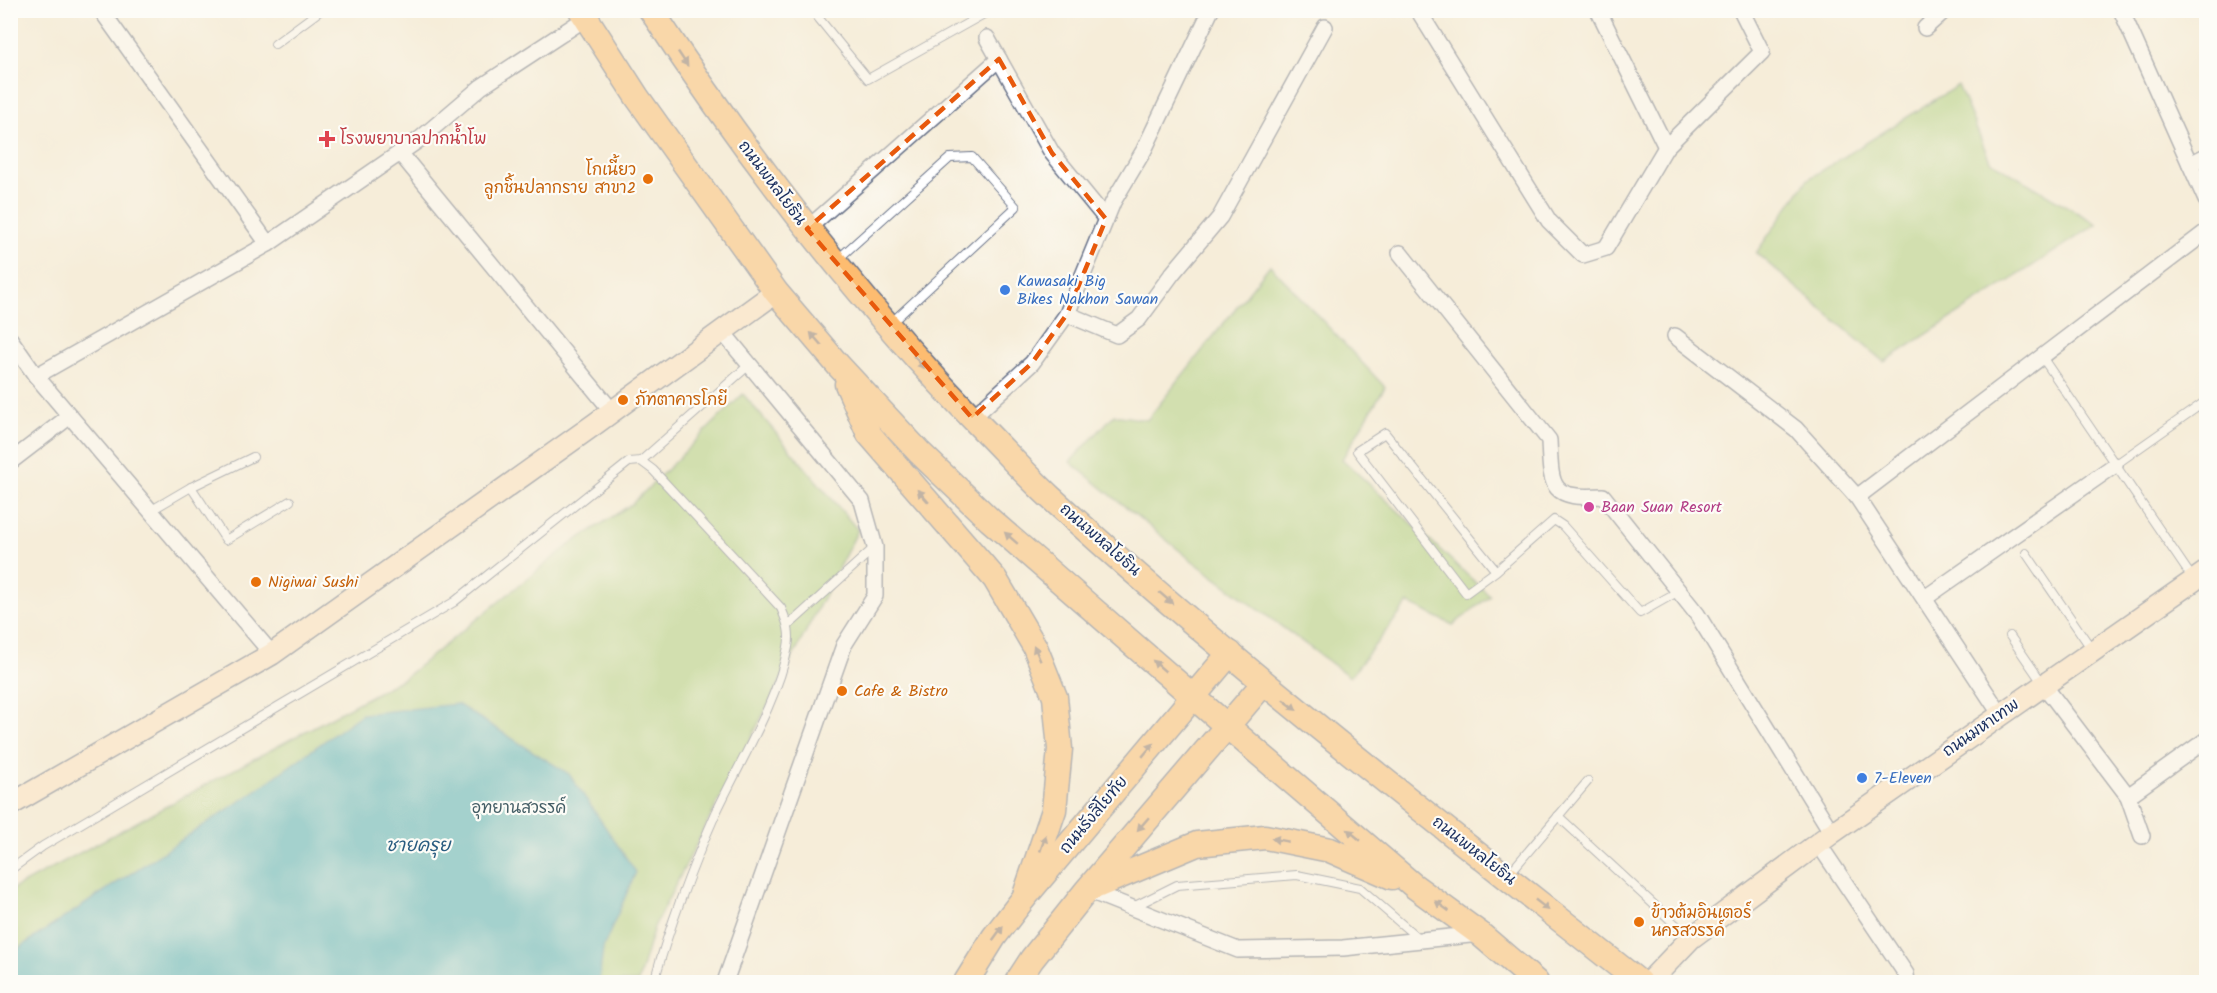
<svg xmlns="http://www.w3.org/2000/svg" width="2217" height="993" viewBox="0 0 2217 993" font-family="Kalam,'Playpen Sans Thai',sans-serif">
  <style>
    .green { fill: #a6cf7b; stroke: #607f6c; stroke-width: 1.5 }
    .water { fill: #42afbe; stroke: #2e6f8e; stroke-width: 1.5 }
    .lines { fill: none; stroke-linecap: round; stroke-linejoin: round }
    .lane-casing { stroke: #687289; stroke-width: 10 }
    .street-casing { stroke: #687289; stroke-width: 18 }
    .secondary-casing { stroke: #687289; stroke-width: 24 }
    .primary-casing { stroke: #687289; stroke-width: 27 }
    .lane { stroke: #fff; stroke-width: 8 }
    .street { stroke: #fff; stroke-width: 15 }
    .secondary { stroke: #fee4c6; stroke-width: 21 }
    .primary { stroke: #fdbc70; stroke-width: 24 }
    .oneway { fill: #816e66 }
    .marked { fill: none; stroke: #e8590c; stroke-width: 4.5; stroke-dasharray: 12 8; stroke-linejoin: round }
    .health-dot { fill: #e0444e; stroke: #fdfcf7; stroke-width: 2 }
    .food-dot { fill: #e8710a; stroke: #fdfcf7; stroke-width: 2 }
    .shop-dot { fill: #3f7fe0; stroke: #fdfcf7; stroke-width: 2 }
    .hotel-dot { fill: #d1479c; stroke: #fdfcf7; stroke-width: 2 }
    .labels { text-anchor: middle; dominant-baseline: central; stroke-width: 4.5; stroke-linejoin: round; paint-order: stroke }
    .health-label { font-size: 16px; fill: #be3a42; stroke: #fdfcf7; text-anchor: start }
    .food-label { font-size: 16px; fill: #c56008; stroke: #fdfcf7; text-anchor: start }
    .street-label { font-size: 16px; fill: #1b2f5e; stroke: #fdfcf7 }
    .shop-label { font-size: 16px; fill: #366cbe; stroke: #fdfcf7; text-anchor: start }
    .hotel-label { font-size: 16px; fill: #b23c85; stroke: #fdfcf7; text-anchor: start }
    .park-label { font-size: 16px; fill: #455f67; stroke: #fdfcf7 }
    .water-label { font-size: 18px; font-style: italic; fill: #295c80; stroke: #fdfcf7 }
  </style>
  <rect width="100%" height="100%" fill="#fdfcf7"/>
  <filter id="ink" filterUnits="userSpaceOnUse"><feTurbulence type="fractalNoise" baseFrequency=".0167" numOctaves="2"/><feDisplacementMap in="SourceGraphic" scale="12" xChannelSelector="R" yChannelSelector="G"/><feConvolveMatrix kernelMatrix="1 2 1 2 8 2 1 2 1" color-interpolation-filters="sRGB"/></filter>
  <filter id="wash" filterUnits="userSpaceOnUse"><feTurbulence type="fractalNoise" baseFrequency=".008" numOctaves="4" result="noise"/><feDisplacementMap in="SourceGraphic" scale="24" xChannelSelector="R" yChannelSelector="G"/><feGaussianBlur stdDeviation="1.35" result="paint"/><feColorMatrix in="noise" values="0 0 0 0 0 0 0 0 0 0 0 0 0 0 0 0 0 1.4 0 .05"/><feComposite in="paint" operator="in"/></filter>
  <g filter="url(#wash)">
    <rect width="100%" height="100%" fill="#f6edd9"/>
    <g class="green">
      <path d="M1958,85l32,76 107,63 -213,138 -128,-109 51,-73z"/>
      <path d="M1270,265l115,122 -43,72 148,137 -37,29 -45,-22 -58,74 -160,-118 -120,-97 44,-47 33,5z"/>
      <path d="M743,394l115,136 -204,397 -16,55h-627v-92l393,-212 165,-133 63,-41z"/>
    </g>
    <path class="water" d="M457,704l112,70 67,98 -33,76 -4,34h-588v-29l237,-157 114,-82z"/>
  </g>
  <g filter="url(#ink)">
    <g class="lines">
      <g class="lane-casing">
        <g id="lane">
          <path d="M812,10l56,69 123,-69"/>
          <path d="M275,44l46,-34"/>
          <path d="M837,260l113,-102 22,-1 44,50 -125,116"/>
          <path d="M2042,357l151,222"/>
          <path d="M641,461l12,9 128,138c6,14 10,24 7,39 -11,56 -49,116 -73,168 -24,54 -45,110 -61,167"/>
          <path d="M2115,465l91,-64"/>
          <path d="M191,487l35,53 64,-39"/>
          <path d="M150,511l41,-24 62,-30"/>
          <path d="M2026,553l65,95"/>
          <path d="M1496,571l-30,22 -109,-142 28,-18 111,138 58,-51 9,6 77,87 39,-22"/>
          <path d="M789,625l85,-77"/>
          <path d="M2010,636l33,48"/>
          <path d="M1558,816l131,121"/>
          <path d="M10,870l33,-24 411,-244 175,-140 12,-1 108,-96"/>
          <path d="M1509,874l79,-93"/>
          <path d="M1133,907l44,-22 120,-10 63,13 59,51"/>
        </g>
      </g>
      <g class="street-casing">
        <g id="street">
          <path d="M101,10l167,234"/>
          <path d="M1418,10l131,211 34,34 23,-7 60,-101 96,-95 -21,-42"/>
          <path d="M1598,10l68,137"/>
          <path d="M2121,10l85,190"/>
          <path d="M1925,28l20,-18"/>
          <path d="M987,38l65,115 54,66"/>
          <path d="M400,153l212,258"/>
          <path d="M2190,164l16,-8"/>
          <path d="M807,229l192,-170"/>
          <path d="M1400,253l149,187c2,49 1,59 54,56l94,118 135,219"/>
          <path d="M1067,314l50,21 22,-16 33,-45 48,-57 105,-190"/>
          <path d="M721,330l141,171 13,46v49l-31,49 -119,337"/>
          <path d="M1675,336l121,93 61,68 144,218"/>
          <path d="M10,339l26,37 236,278"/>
          <path d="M36,376l232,-132 152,-105 61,-52 105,-69"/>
          <path d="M972,418l60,-55 35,-49 46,-112 31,-52 67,-140"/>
          <path d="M10,462l60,-46"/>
          <path d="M1857,497l349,-265"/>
          <path d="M1925,598l190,-133"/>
          <path d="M2043,684l85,112 14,40"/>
          <path d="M2128,796l78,-56"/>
          <path d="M1818,843l88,131 1,8"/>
          <path d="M1087,890l151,60 105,-2 137,-14"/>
        </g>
      </g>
      <g class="secondary-casing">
        <g id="secondary">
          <path d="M10,805l262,-151 323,-230 181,-132"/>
          <path d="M1649,982l42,-44 141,-105 374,-261"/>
        </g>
      </g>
      <g class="primary-casing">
        <g id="primary">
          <path d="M581,10l56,87 139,195 62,73 81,87 71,68 237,206 187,160 66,48 56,48"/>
          <path d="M651,10c98,149 206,289 330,417 23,23 45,48 69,70 188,172 390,327 589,485"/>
          <path d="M847,384l22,50 126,145 40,68 20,50 5,52 -6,61 -30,88"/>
          <path d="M1092,888l105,-44 68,-7 65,13 62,27"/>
          <path d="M966,982l28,-45 30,-39 206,-245"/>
          <path d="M1017,982l15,-23 55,-69 176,-206"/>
        </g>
      </g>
      <use href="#lane" class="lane"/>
      <use href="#street" class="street"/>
      <use href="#secondary" class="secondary"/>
      <use href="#primary" class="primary"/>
    </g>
    <defs><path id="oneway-solid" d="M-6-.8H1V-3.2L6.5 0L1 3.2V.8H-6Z" transform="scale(1.5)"/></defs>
    <g class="oneway">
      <use href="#oneway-solid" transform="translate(683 59) rotate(56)"/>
      <use href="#oneway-solid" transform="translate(816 339) rotate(-131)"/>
      <use href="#oneway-solid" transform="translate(919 362) rotate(49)"/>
      <use href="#oneway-solid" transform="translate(923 496) rotate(-131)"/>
      <use href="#oneway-solid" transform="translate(1011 538) rotate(-139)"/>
      <use href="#oneway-solid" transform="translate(1166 598) rotate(41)"/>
      <use href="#oneway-solid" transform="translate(1037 653) rotate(-113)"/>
      <use href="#oneway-solid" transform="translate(1159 666) rotate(-139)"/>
      <use href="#oneway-solid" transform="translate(1290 705) rotate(38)"/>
      <use href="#oneway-solid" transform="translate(1148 750) rotate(-50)"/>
      <use href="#oneway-solid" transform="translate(1143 824) rotate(131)"/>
      <use href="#oneway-solid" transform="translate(1354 835) rotate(-140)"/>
      <use href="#oneway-solid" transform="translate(1280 840) rotate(-169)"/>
      <use href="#oneway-solid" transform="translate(1043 843) rotate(-71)"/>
      <use href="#oneway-solid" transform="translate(1542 905) rotate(38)"/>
      <use href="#oneway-solid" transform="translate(1442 906) rotate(-144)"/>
      <use href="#oneway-solid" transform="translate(998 933) rotate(-54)"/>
    </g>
  </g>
  <path d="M0 0H2217V993H0ZM999,59l53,94 54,66 -39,95 -35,49 -60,55 -165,-189z" fill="#f6edd9" fill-opacity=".55" fill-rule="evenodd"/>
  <path class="marked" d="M999,59l53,94 54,66 -39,95 -35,49 -60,55 -165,-189z"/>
  <path class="health-dot" d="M324 130h6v6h6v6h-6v6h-6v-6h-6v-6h6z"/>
  <g class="food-dot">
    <circle cx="648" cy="179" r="6"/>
    <circle cx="623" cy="400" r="6"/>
    <circle cx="256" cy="582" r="6"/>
    <circle cx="842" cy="691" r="6"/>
    <circle cx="1639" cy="922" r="6"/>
  </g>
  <g class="shop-dot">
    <circle cx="1005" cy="290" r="6"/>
    <circle cx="1862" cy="778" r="6"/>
  </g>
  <circle class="hotel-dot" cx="1589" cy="507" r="6"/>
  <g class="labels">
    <g class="health-label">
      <text x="340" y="139">โรงพยาบาลปากน้ำโพ</text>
    </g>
    <g class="food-label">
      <text x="636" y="170" text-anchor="end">โกเนี้ยว<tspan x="636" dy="18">ลูกชิ้นปลากราย สาขา2</tspan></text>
      <text x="635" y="400">ภัทตาคารโกยี</text>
      <text x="268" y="582">Nigiwai Sushi</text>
      <text x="854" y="691">Cafe &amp; Bistro</text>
      <text x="1651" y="913">ข้าวต้มอินเตอร์<tspan x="1651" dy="18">นครสวรรค์</tspan></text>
    </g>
    <g class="street-label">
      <text transform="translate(772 183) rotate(53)">ถนนพหลโยธิน</text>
      <text transform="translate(1100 540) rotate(41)">ถนนพหลโยธิน</text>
      <text transform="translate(1981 728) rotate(-35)">ถนนมหาเทพ</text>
      <text transform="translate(1094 815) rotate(-50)">ถนนรังสิโยทัย</text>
      <text transform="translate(1474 851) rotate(38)">ถนนพหลโยธิน</text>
    </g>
    <g class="shop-label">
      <text x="1017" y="281">Kawasaki Big<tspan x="1017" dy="18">Bikes Nakhon Sawan</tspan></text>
      <text x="1874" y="778">7-Eleven</text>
    </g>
    <g class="hotel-label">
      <text x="1601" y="507">Baan Suan Resort</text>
    </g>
    <g class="park-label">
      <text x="519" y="808">อุทยานสวรรค์</text>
    </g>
    <g class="water-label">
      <text x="418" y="846">ชายครุย</text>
    </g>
  </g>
  <rect width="2217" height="993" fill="none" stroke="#fdfcf7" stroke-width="36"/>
</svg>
